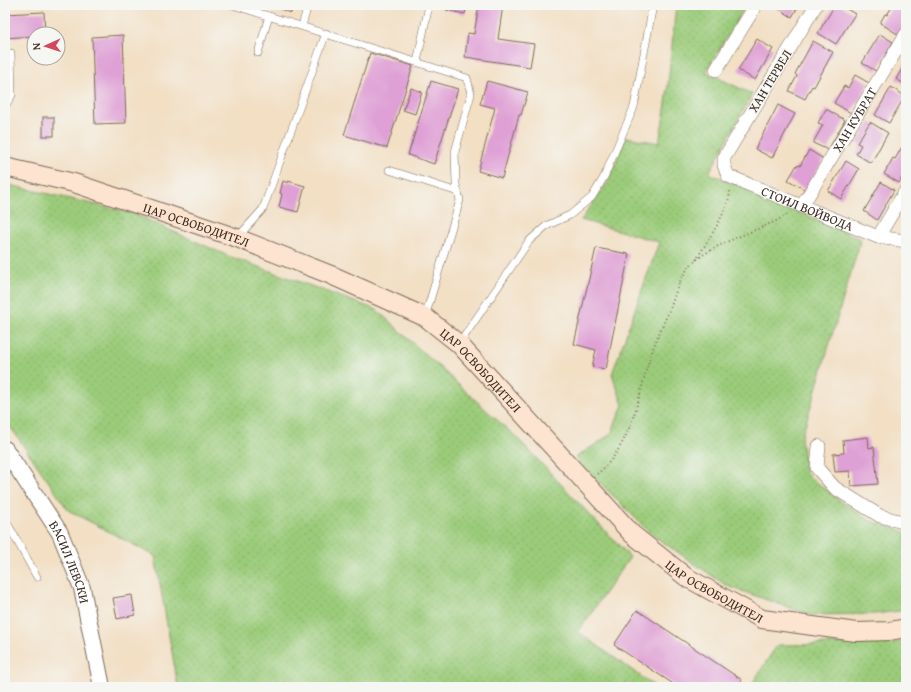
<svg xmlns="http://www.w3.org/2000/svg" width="911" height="692" viewBox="0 0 911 692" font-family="'Gentium Book Plus',serif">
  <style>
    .grass { fill: url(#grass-dots); stroke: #6b7b4c }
    .building { fill: #dfa0d5 }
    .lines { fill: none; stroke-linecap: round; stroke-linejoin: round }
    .service-casing { stroke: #7b6958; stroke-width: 8 }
    .minor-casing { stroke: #7b6958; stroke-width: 14 }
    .tertiary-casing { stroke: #7b6958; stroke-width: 18 }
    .secondary-casing { stroke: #7b6958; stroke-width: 20 }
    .path { stroke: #7b6958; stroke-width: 2; stroke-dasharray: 1 3; stroke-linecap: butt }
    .service { stroke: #fff; stroke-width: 7 }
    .minor { stroke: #fff; stroke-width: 13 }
    .tertiary { stroke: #fff; stroke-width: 16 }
    .secondary { stroke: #fde4d0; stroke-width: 18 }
    .labels { text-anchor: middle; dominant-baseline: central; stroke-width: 3; stroke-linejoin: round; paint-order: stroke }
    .street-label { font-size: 13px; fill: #3b2a1e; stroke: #f6f6f2 }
  </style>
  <defs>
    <pattern id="grass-dots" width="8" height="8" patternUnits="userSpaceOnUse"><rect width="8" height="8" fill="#9bcc7a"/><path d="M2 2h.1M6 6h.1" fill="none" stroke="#86af69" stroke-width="1.8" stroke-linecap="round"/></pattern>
  </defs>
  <rect width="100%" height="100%" fill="#f6f6f2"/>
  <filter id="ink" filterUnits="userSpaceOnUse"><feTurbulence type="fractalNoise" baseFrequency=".025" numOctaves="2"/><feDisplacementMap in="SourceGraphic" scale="8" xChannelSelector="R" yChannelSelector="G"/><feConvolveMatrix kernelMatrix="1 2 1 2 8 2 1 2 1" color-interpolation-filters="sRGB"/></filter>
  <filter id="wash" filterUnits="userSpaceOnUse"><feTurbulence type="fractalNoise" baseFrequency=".012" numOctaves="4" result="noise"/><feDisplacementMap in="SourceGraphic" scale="16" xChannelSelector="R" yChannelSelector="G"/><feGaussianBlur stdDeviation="0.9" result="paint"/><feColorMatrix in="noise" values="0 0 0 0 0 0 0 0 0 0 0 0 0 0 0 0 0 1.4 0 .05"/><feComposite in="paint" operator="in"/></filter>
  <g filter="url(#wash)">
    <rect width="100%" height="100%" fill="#f2dfc4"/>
    <g class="grass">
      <path d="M676,5h70l-40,67 46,22 -43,79 152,66 -60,200 5,35 33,26 32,21 35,11v78l-31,4 -64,1 -84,-29 -76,-52 -76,-76 36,-24 12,-29 -11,-31 47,-132 -78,-22 27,-38 18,-45 33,6 7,-39z"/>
      <path d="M5,184l127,29 94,42 151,55 141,129 112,118 -52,75 78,55h-478l-23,-131 -87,-46 -63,-91z"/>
      <path d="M906,640v47h-156l27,-42 118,-2z"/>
    </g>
    <g id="blocks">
      <g class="building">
        <path d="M269,5h25l-3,8z"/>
        <path d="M447,5h20l-2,9 -19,-4z"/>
        <path d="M479,5h24l-5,34 36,5 -4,23 -65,-10 3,-24 6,1z"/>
        <path d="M775,5h24l-7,12 -18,-11z"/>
        <path d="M835,5h5l15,9 -19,30 -18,-11z"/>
        <path d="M893,5h13v18l-7,12 -19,-12 5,-9 2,1z"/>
        <path d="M44,12l1,22h-11v2l-29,2v-24z"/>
        <path d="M880,34l13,8 -17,29 -14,-8z"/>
        <path d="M123,35l3,88 -31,1 -3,-87z"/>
        <path d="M757,39l16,10 -18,31 -17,-10z"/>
        <path d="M813,41l20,11 -19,35 -2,-1 -7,13 -16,-8 8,-15 -2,-2z"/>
        <path d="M370,53l43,13 -26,82 -43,-13z"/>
        <path d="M906,62v23l-10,-6z"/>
        <path d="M855,75l14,8 -18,30 -17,-10 10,-17 4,2z"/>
        <path d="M431,81l27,8 -24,75 -26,-9z"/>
        <path d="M487,81l41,11 -7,23h-2l-17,63 -24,-7 17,-63 -15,-4z"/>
        <path d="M891,87l14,9 -16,27 -14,-8z"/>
        <path d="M411,88l11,4 -7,22 -12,-4z"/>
        <path d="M778,105l17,9 -23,44 -17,-9z"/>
        <path d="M826,109l19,11 -17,30 -15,-7 10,-18 -5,-2z"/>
        <rect x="43" y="117" width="11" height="19"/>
        <path d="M870,122l18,11 -17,30 -15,-9 5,-9 -4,-2z"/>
        <path d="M902,147l4,2v22l-7,12 -15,-9 9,-16 2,1z"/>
        <path d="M809,150l15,9 -18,31 -18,-10 9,-15 3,1z"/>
        <path d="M846,161l13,8 -18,30 -13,-8z"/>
        <path d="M283,181l5,2v-2l17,5 -7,26 -19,-5 3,-13 -2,-1z"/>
        <path d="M881,182l13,8 -17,30 -13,-9z"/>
        <path d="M596,248l33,6 -23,115 -14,-2 4,-17 -22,-6z"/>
        <path d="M868,437l1,11 5,-1 4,37 -27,2 -1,-15 -15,1 -2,-18 11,-1 -1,-13z"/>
        <path d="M132,595l3,20 -18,4 -4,-21z"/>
        <path d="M637,610l105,70 -4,7h-60l-64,-42z"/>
      </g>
    </g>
  </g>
  <g filter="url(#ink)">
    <use href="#blocks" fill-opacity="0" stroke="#7b6958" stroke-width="1"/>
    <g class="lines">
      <g class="service-casing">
        <g id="service">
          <path d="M233,5l234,73 4,16 -16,58 1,32 4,16 -35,117"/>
          <path d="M302,26l6,-21"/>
          <path d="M258,53l11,-37"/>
          <path d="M417,62l12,-57"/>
          <path d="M5,106l7,-11 -1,-42"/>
          <path d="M389,170l69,22"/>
          <path d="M237,238l26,-29 63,-176"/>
          <path d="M459,344l70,-103 17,-15 24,-11 22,-18 12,-20 30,-70 19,-102"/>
          <path d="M5,519l32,58"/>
        </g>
      </g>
      <g class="minor-casing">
        <g id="minor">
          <path id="s1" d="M816,5l-92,153v7l4,11 150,61 28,4"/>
          <path d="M716,70l40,-65"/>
          <path id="s2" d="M802,206l104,-172"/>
          <path d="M878,237l28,-47"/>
          <path d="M819,446l-2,22 18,20 45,28 26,7"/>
        </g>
      </g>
      <g class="tertiary-casing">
        <g id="tertiary">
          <path id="s3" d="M5,449l55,84 22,55 20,99"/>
        </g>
      </g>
      <g class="secondary-casing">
        <g id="secondary">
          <path id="s4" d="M5,167l69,16 163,55 94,37 94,42 34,27 173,190 54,43 76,42 94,13 34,-1 16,-3"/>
        </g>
      </g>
      <g class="path">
        <path d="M696,260c10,-17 35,-53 34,-71"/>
        <path d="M597,474c35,-28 41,-77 53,-117 6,-18 14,-34 21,-51 5,-14 9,-30 20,-41 18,-19 54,-30 78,-41 6,-2 12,-6 19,-10"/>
      </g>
      <use href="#service" class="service"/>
      <use href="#minor" class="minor"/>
      <use href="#tertiary" class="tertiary"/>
      <use href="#secondary" class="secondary"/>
    </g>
  </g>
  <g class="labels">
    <g class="street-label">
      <text transform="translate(770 81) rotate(-59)">ХАН ТЕРВЕЛ</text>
      <text stroke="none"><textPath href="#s2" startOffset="101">ХАН КУБРАТ</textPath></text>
      <text stroke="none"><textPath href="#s1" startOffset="283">СТОИЛ ВОЙВОДА</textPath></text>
      <text stroke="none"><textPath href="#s4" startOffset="200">ЦАР ОСВОБОДИТЕЛ</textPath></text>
      <text stroke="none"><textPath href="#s4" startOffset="524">ЦАР ОСВОБОДИТЕЛ</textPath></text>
      <text stroke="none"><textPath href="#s3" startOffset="131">ВАСИЛ ЛЕВСКИ</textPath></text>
      <text stroke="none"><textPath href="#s4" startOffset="848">ЦАР ОСВОБОДИТЕЛ</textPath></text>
    </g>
  </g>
  <rect width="911" height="692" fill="none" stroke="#f6f6f2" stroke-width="20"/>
  <g transform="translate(46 46) rotate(267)"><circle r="19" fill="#f6f6f2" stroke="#aba49d"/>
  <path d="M0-3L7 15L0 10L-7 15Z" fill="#d1495b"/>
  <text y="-6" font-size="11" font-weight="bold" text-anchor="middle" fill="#3b2a1e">N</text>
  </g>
</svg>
